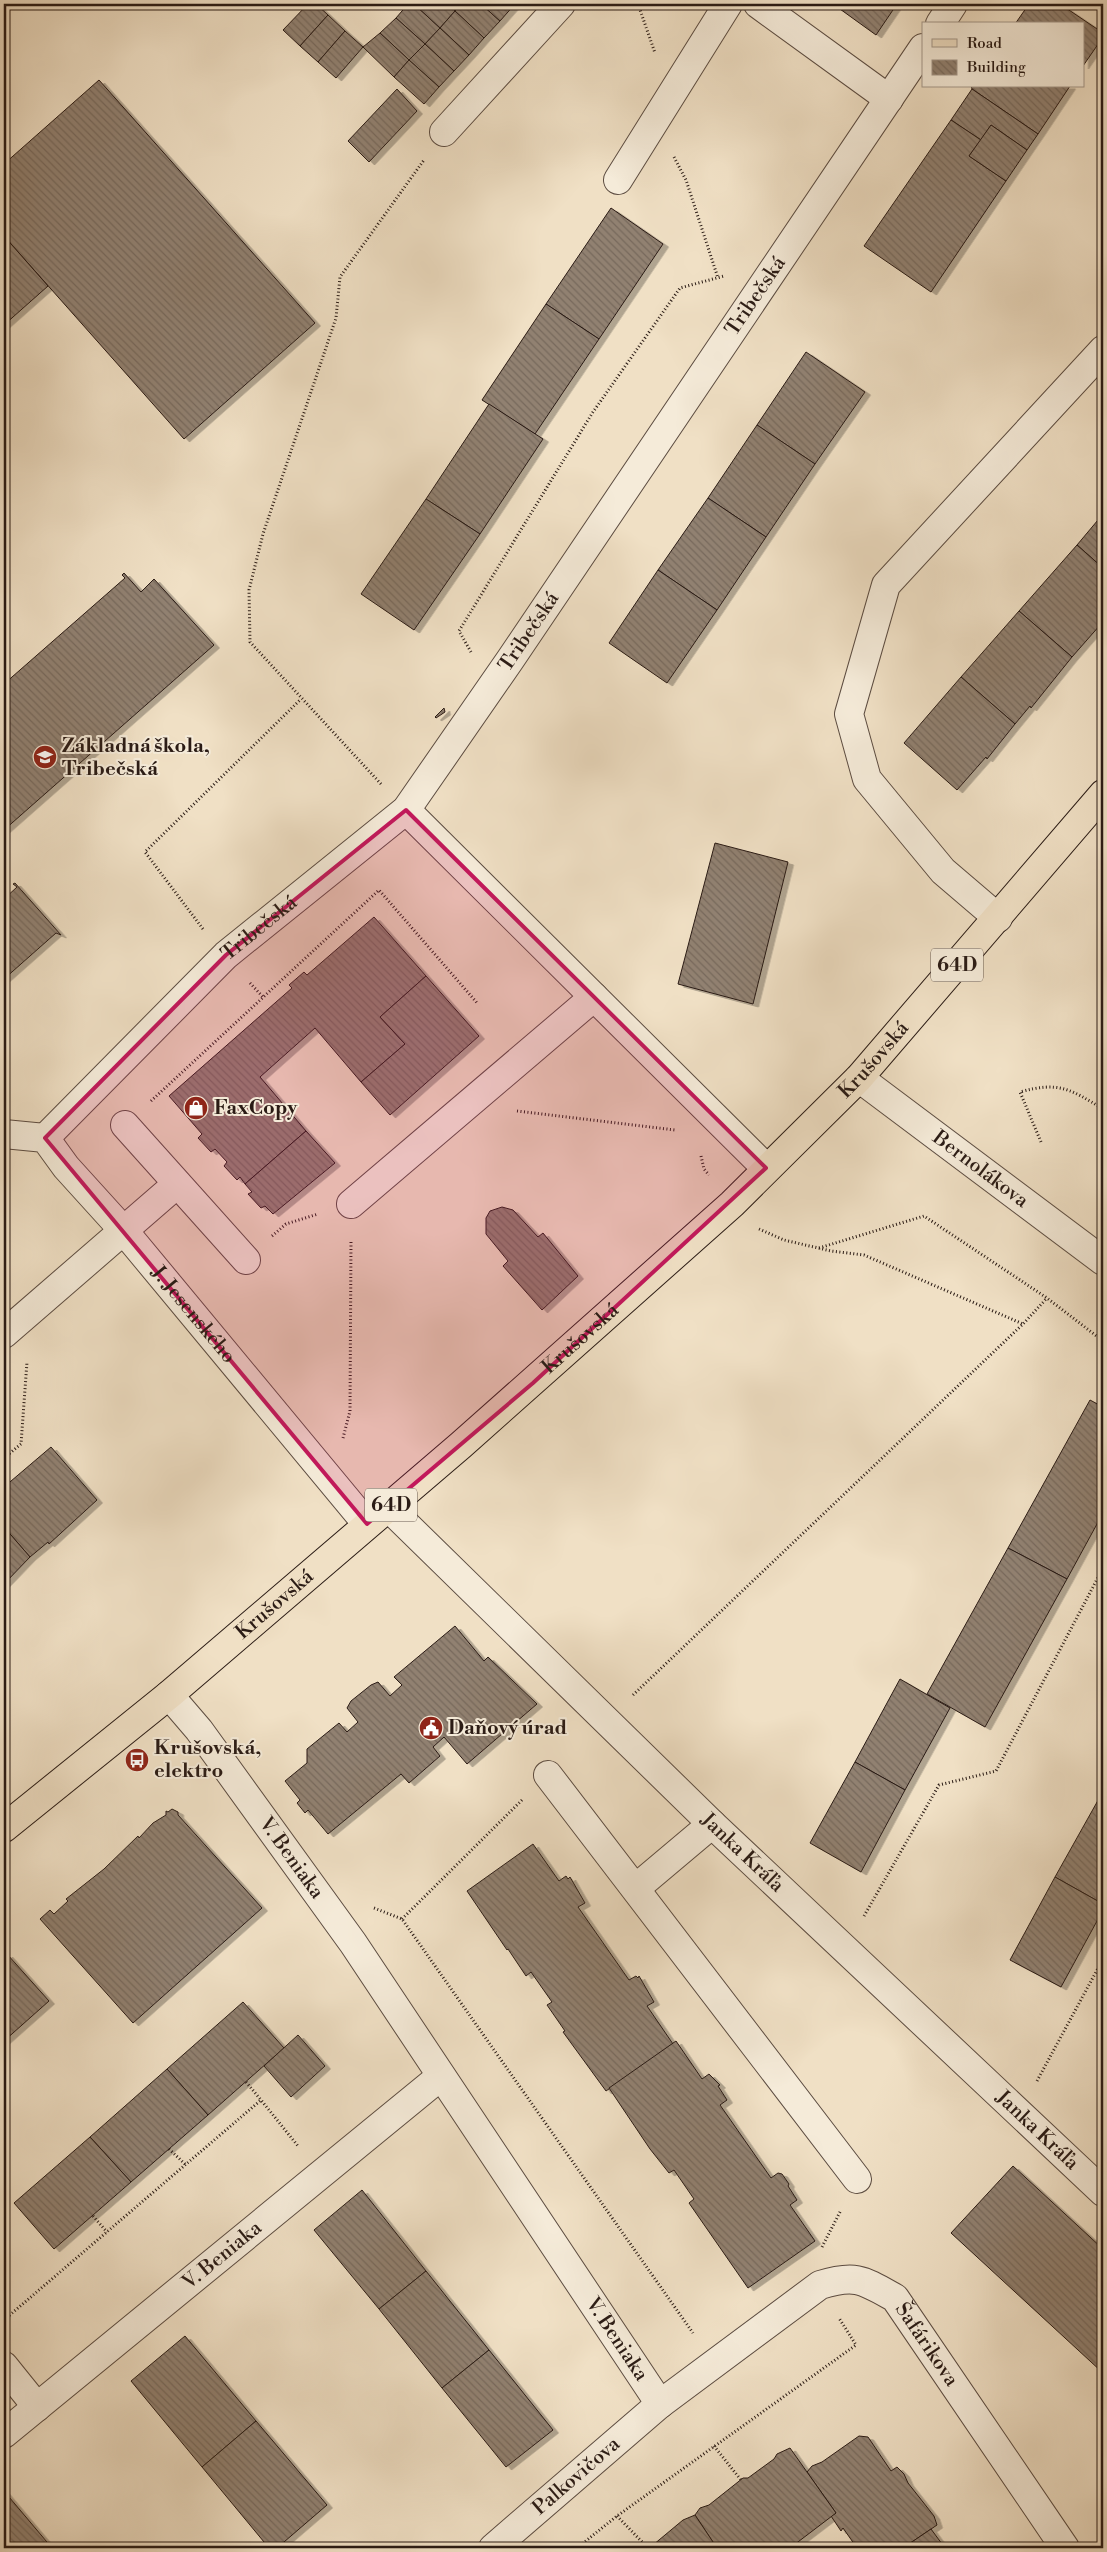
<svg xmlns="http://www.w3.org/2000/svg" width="1107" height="2552" viewBox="0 0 1107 2552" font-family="'Libre Bodoni',serif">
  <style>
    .building { fill: url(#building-back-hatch); stroke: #2a1b15; filter: url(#shadow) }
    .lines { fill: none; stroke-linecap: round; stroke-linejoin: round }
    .minor-casing { stroke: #5c4c41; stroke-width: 30 }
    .major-casing { stroke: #2a1b15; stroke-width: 30 }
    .path { stroke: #2a1b15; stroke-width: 3; stroke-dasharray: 1 2.5; stroke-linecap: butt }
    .minor { stroke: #f5ebd9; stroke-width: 28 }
    .major { stroke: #f0e0c5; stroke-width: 28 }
    .marked { fill: #c2185b; fill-opacity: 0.2; stroke: #c2185b; stroke-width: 4; stroke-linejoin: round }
    .labels { text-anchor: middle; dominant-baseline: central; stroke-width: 4; stroke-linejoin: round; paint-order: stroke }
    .shield { fill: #f5ebd9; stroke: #675950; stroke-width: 1 }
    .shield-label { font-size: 19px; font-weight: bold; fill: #2a1b15 }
    .street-label { font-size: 20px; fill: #2a1b15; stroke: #f5ebd9 }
    .poi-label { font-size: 20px; font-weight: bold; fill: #2a1b15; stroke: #f5ebd9; text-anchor: start }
  </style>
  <defs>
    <pattern id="building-back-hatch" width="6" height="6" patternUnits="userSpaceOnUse" patternTransform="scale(1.25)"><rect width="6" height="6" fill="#918171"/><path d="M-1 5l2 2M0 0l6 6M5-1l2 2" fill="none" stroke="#77695c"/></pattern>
    <filter id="shadow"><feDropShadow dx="5.5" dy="3" stdDeviation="0" flood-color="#0004"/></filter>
  </defs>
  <rect width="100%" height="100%" fill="#f0e0c5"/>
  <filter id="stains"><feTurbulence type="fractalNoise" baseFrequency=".004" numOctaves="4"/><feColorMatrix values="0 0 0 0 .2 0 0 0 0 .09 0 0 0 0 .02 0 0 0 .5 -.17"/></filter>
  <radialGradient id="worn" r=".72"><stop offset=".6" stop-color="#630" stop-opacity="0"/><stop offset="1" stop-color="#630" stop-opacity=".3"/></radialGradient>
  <g class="building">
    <path d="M308,4h8l12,11 -28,31 -17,-16z"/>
    <path d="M408,4h6l26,24 -15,16 -29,-26z"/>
    <path d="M414,4h34l7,7 -15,17z"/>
    <path d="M448,4h14l-7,7z"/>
    <path d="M462,4h19l19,17 -16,17 -29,-27z"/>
    <path d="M481,4h34l-15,17z"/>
    <path d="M833,4h64l-21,31z"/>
    <path d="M1029,4h31l43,29v4l-20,29v-42h-68z"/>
    <path d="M455,11l29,27 -15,17 -29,-27z"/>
    <path d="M328,15l17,16 -27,31 -18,-16z"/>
    <path d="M396,18l29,26 -16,16 -29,-27z"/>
    <path d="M440,28l29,27 -15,16 -29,-27z"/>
    <path d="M345,31l18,16 -27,31 -18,-16z"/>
    <path d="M380,33l29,27 -15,17 -31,-30z"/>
    <path d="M425,44l29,27 -15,16 -30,-27z"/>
    <path d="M409,60l30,27 -15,17 -30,-27z"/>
    <path d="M99,80l216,243 -131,116 -180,-203v-72z"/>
    <path d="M971,86h99l-32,48 -66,-45z"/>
    <path d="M397,89l20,22 -48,51 -21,-21z"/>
    <path d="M972,89l66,45 -11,16 -36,-25 -10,15 -30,-20z"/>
    <path d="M951,120l30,20 -12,16 37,25 -75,111 -67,-46z"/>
    <path d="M991,125l36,25 -21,31 -37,-25z"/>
    <path d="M611,208l52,36 -64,95 -53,-35z"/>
    <path d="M4,236l44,50 -44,39z"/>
    <path d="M546,304l53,35 -64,95 -53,-34z"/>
    <path d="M806,352l59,40 -50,72 -58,-39z"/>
    <path d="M489,404l54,35 -63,95 -54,-35z"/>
    <path d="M757,425l58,39 -49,73 -58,-39z"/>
    <path d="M708,498l58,39 -49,73 -59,-40z"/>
    <path d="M426,499l54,35 -66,96 -53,-36z"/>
    <path d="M1103,514v54l-26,-23z"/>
    <path d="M1077,545l26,23v57l-2,-1 -29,33 -53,-46z"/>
    <path d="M658,570l59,40 -50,73 -58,-40z"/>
    <path d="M124,573l17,19 13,-13 60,66 -210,185v-146l121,-106 -3,-3z"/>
    <path d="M1019,611l53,46 -41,51 -1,-2 -15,18 -54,-47z"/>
    <path d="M961,677l54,47 -28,35 -1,-2 -29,33 -53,-47z"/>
    <path d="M444,708l1,4 -9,6 -1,-1z"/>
    <path d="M715,843l73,19 -35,142 -75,-20z"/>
    <path d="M15,883l46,52 -5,-2 -52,46v-80l13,-12 -4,-3z"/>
    <path d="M374,917l52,59 -46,41 25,27 -44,38 -46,-54 -55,49 46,54 -61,53 -5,-7 -3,3 -13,-14 3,-4 -12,-13 -4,3 -13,-14 4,-4 -33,-38 123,-108 -3,-3 15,-13 3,3z"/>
    <path d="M426,976l53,60 -89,79 -29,-33 44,-38 -25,-27z"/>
    <path d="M306,1131l29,32 -62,51 -8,-8 -4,2 -13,-14 4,-2 -7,-8z"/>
    <path d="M502,1207l11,3 25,27 5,-4 35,43 -36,34 -39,-44 5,-5 -22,-27v-16l4,-7z"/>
    <path d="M1090,1400l13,7v106l-36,66 -59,-31z"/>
    <path d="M51,1447l46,53 -48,44 -1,-2 -18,15 -26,-30v-40z"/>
    <path d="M4,1527l26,30 -26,27z"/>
    <path d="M1008,1548l59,31 -82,148 -58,-33z"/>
    <path d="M455,1626l29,35 4,-4 49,47 -70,60 -23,-27 -11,10 7,9 -31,27 -8,-9 -73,60 -20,-24 -3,3 -8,-10 3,-3 -15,-19 22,-18v-14l32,-26 8,9 11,-10 -11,-14 4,-7 20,-16 7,-3 12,14 12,-11 -8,-8z"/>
    <path d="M900,1679l50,29 -45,82 -50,-28z"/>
    <path d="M855,1762l50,28 -44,82 -51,-29z"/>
    <path d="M1101,1795l2,1v108l-48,-27z"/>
    <path d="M172,1809l6,3v3l84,93 -129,115 -93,-104 10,-9 4,4 14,-13 -2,-2 38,-30 34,-33 1,2 14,-15 13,-8v-4l2,1z"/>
    <path d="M533,1844l26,37 7,-5 2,3 2,-2 15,26 -7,4 51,73 7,-4 2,2 1,-2 15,26 -7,4 26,38 -67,47 -43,-59 2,-1 -18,-26 5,-3 -21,-30 -5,4 -18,-27 -1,1 -40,-59z"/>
    <path d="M1055,1877l48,27v6l-42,77 -51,-27z"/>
    <path d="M7,1954l42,47 -45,40v-83z"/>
    <path d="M243,2002l41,46 -76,67 -41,-46z"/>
    <path d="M298,2035l27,31 -34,31 -27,-31z"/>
    <path d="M676,2041l26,38 7,-5 11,11 -2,1 9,14 -7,5 51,73 7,-5 4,1 7,10 -1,2 9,14 -7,5 25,36 -67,47 -59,-85 5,-4 -20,-29 -5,3 -19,-24 -41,-61z"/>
    <path d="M167,2069l41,46 -77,67 -41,-45z"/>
    <path d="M90,2137l41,45 -77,67 -40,-46z"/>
    <path d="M1013,2166l90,83v124l-152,-140z"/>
    <path d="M362,2190l64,81 -47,38 -65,-79z"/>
    <path d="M426,2271l63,79 -47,38 -63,-79z"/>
    <path d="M185,2336l71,85 -54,46 -71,-86z"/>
    <path d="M489,2350l64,80 -47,37 -64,-79z"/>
    <path d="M256,2421l71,84 -50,43h-8l-67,-81z"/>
    <path d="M859,2436l9,1 23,34 6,-4 7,7 4,9 26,33 3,9 -34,23h-46l-14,-20 -2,3 -10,-15 5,-3 -29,-41 5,-6 10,-4z"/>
    <path d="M790,2448l46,65 -46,35h-73l-22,-33 5,-7 9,-3 34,-27h5l26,-19 3,-5z"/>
    <path d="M4,2491l48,57h-48z"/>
    <path d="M695,2515l22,33h-73l9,-3 30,-25z"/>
    <path d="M931,2529l14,19h-42z"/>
  </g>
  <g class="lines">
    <g class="minor-casing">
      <g id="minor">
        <path d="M758,4l131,95"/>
        <path d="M940,24l13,-20"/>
        <path d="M444,132l117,-128"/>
        <path d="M618,180l110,-176"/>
        <path d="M406,810l360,358"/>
        <path d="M998,918l-55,-47 -76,-92 -18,-65 37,-129 217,-235"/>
        <path id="s1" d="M859,1078l244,183"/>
        <path d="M125,1125l121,135"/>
        <path id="s2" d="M4,1134l41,4 21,29 58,64 243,293"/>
        <path id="s3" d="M45,1138l181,-183 180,-145 104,-150 413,-612"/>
        <path d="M351,1204l243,-207"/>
        <path d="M4,1334l173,-150"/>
        <path id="s4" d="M388,1507l324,317 391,368"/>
        <path id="s5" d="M169,1695l30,35 154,213 307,461"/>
        <path d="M548,1775l309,404"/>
        <path d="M636,1888l76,-64"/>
        <path d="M4,2366l33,41"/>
        <path id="s6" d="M4,2434l437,-358"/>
        <path id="s7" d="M493,2548l167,-144 160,-119c36,-11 43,-5 75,13l170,250"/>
      </g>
    </g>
    <g class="major-casing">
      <g id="major">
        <path id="s8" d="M4,1828l165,-133 292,-250 271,-241 127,-126 244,-284"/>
      </g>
    </g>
    <g class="path">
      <path d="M638,4l17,49"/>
      <path d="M674,157l12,23 32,98"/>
      <path d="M471,652l-12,-21 134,-219 87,-124 44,-12"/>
      <path d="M381,784l-131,-142 -1,-52 14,-56 73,-216 4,-41 84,-117"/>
      <path d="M203,929l-58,-77 156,-153"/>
      <path d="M250,983l13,14"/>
      <path d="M151,1101l228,-211 99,114"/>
      <path d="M517,1111l158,19"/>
      <path d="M1041,1142l-21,-50c39,-11 50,-3 83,17"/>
      <path d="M701,1156l3,13 5,6"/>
      <path d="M759,1229l25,11 47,11 33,4 159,69"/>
      <path d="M272,1236l14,-12 32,-10"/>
      <path d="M819,1248l105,-32 123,82 56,43"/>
      <path d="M343,1438l7,-27 1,-171"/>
      <path d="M4,1458l17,-14 6,-82"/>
      <path d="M633,1695l390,-371 24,-26"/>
      <path d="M374,1908l28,11 291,414"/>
      <path d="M864,1916l75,-131 57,-14 107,-203"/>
      <path d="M402,1919l120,-119"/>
      <path d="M1037,2081l66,-122"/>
      <path d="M246,2082l15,18"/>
      <path d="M169,2149l17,16"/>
      <path d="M93,2216l14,16"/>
      <path d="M822,2247l19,-37"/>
      <path d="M4,2320l257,-220 37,46"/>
      <path d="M714,2446l27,34"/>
      <path d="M617,2516l29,30"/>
      <path d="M577,2548l40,-32 239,-171 -17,-27"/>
    </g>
    <use href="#minor" class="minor"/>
    <use href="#major" class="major"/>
  </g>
  <path class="marked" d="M406,810l360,358 -233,215 -166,141 -322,-386 181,-183z"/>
  <defs>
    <g id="school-disc" transform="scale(1.25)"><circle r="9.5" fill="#8f2418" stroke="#f5ebd9"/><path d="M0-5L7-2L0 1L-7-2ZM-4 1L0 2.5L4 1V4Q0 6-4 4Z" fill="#fff"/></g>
    <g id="shop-disc" transform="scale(1.25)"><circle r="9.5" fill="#8f2418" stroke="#f5ebd9"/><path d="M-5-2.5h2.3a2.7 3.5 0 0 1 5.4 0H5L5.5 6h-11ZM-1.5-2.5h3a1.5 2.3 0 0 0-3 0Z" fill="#fff"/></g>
    <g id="civic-disc" transform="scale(1.25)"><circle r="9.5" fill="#8f2418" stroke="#f5ebd9"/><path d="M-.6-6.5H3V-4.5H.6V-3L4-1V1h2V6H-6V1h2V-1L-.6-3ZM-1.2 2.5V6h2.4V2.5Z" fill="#fff"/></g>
    <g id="bus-disc" transform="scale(1.25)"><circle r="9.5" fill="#8f2418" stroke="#f5ebd9"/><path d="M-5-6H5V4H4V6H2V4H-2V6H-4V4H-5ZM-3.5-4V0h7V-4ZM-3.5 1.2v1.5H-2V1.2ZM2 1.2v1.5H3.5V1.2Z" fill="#fff"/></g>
  </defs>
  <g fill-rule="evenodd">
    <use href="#school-disc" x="45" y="757"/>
    <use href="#shop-disc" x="196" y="1108"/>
    <use href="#civic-disc" x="431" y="1728"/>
    <use href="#bus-disc" x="137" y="1760"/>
  </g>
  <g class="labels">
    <g class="shield">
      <rect x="931" y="948.5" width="52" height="33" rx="4"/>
      <rect x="365" y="1488.5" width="52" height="33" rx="4"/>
    </g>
    <g class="shield-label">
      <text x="957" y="965">64D</text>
      <text x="391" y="1505">64D</text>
    </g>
    <g class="street-label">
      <text stroke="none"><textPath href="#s3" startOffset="1110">Tribečská</textPath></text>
      <text stroke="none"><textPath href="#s3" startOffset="705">Tribečská</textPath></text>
      <text stroke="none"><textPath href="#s3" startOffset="300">Tribečská</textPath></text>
      <text stroke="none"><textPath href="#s8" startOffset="1161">Krušovská</textPath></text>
      <text stroke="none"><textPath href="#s1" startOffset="152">Bernolákova</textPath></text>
      <text stroke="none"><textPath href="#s2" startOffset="272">J. Jesenského</textPath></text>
      <text stroke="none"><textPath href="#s8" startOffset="756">Krušovská</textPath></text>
      <text stroke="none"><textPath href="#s8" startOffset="351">Krušovská</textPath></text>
      <text stroke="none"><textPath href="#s4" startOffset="495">Janka Kráľa</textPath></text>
      <text stroke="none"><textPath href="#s5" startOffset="204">V. Beniaka</textPath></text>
      <text stroke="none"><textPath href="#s4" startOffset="900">Janka Kráľa</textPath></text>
      <text stroke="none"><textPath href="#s6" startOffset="282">V. Beniaka</textPath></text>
      <text stroke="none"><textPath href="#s5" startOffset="785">V. Beniaka</textPath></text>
      <text stroke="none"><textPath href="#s7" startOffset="556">Šafárikova</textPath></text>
      <text stroke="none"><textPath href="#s7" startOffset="110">Palkovičova</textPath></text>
    </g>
    <g class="poi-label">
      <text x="62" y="746">Základná škola,<tspan x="62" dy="23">Tribečská</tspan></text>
      <text x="214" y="1108">FaxCopy</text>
      <text x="448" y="1728">Daňový úrad</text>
      <text x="154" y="1748">Krušovská,<tspan x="154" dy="23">elektro</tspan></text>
    </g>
  </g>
  <rect width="1107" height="2552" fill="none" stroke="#f0e0c5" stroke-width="20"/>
  <rect x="5" y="5" width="1097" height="2542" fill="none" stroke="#2a1b15" stroke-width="2.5"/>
  <rect x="10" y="10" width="1087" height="2532" fill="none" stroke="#2a1b15"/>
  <rect x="922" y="22" width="162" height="65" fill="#f5ebd9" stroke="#a4988b"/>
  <rect x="932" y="39" width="25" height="8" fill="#f0e0c5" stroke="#a4988b"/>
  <text x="967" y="48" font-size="15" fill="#2a1b15">Road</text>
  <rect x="932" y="60" width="25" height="15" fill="url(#building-back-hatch)" stroke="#a4988b"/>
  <text x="967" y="72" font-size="15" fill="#2a1b15">Building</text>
  <rect width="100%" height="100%" filter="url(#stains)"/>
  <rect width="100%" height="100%" fill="url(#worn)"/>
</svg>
